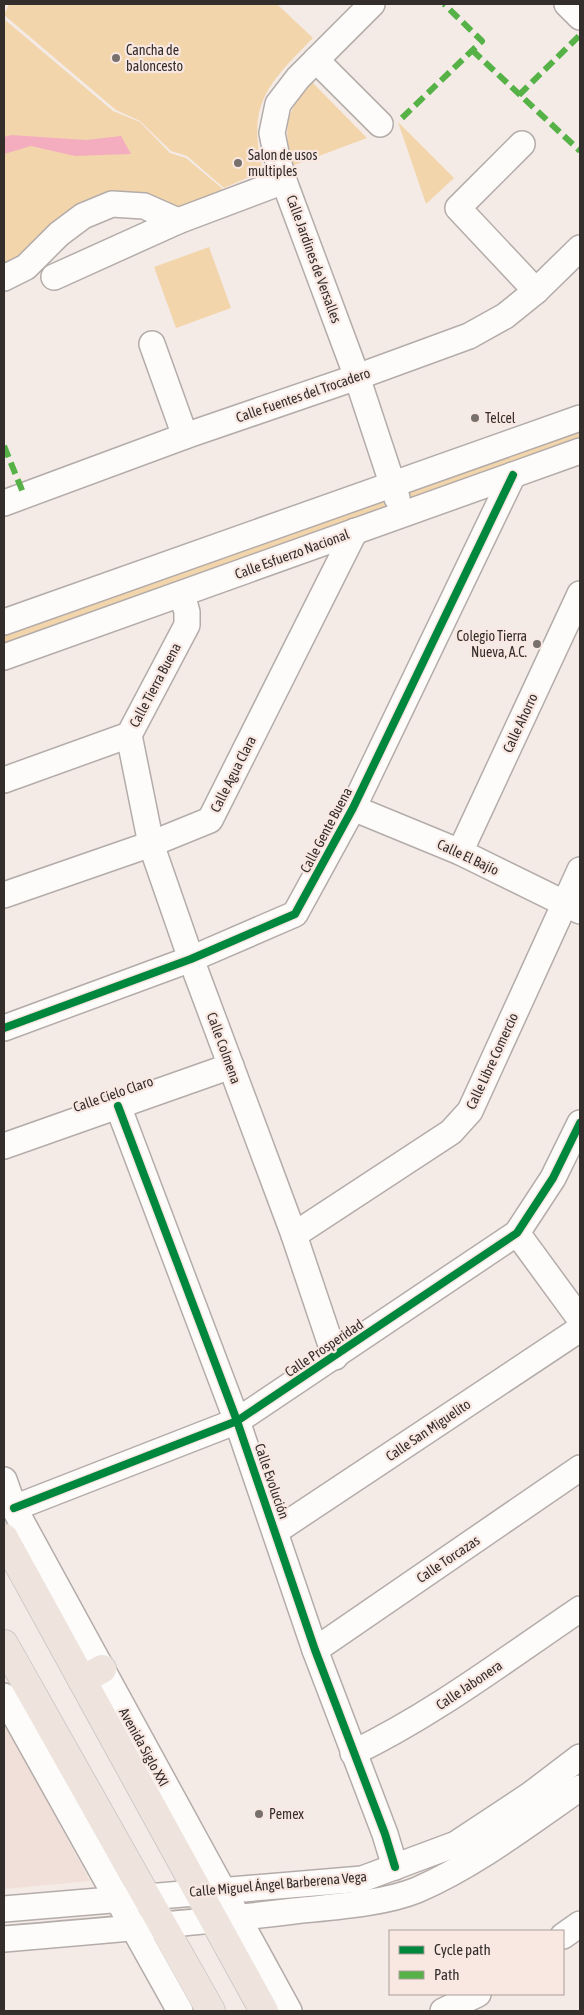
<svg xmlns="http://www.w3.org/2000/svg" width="584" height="2015" viewBox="0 0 584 2015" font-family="'Asap Condensed',sans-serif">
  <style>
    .built { fill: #f1dfd9 }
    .green { fill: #f3d5ac }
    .water { fill: #f4adbe }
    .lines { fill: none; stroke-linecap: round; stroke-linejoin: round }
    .minor-casing { stroke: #b4aca9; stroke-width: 28 }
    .highway-casing { stroke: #cecac8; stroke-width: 30 }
    .minor { stroke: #fdfcfb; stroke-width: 25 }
    .highway { stroke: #eee4dd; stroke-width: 28 }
    .quiet { stroke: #56b246; stroke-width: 6; stroke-dasharray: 12 6; stroke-linecap: butt }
    .cycleway-casing { stroke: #f9e8e2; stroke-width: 11 }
    .cycleway { stroke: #00873e; stroke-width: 8 }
    .poi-dot { fill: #77706d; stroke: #f9e8e2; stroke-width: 2 }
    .labels { text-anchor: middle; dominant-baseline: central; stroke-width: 4.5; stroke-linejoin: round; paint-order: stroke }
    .poi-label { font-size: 14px; fill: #332d2b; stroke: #f9e8e2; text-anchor: start }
    .street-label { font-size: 14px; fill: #332d2b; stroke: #f9e8e2 }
  </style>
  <rect width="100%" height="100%" fill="#f4ebe7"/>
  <path class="built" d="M4,1722l86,159 -86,8z"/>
  <g class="green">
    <path d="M9,4h268l36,34c-45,46 -67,66 -50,133l-39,17 -37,-32 -16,-5 -31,-30 -24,-11 -112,-95z"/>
    <path d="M4,19l109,92 27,11 30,31 16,5 37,31 -47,21 -27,-13 -145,72z"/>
    <path d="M312,82l55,56 -75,28c-9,-38 -7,-55 20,-84z"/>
    <path d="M398,122l56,56 -28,26z"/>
    <path d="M209,247l22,61 -55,20 -22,-61z"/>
    <path d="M580,425v19l-171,61 -5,-18z"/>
    <path d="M385,492l7,17 -388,140v-19z"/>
  </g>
  <path class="water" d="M11,135l75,5 35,-4 10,18 -56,2 -44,-10 -27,8v-17z"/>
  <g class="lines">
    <g class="minor-casing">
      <g id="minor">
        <path d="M372,4l-74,74 -20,26 -6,29 5,25 7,23 73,196 40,121"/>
        <path d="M567,4l13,13"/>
        <path d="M316,60l64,64"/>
        <path d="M522,144l-64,64 78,83"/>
        <path d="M54,277l124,-56 106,-40"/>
        <path d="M4,278l22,-11 33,-33 24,-18 29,-12 32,2 34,15"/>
        <path d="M152,344l33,92"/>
        <path d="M4,503l181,-67 172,-59 112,-41 36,-20 31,-25 44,-43"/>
        <path d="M4,622l576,-204"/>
        <path d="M4,657l576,-206"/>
        <path d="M129,735l22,109 40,115 103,276 41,122"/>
        <path d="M4,780l125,-45 58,-110v-13l-5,-18"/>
        <path d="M353,808l107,44 120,59"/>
        <path d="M460,852l120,-258"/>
        <path d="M4,895l147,-51 59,-24 145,-289"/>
        <path d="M4,1028l187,-69 104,-45 58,-106 160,-333"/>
        <path d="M118,1106l119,315 78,229 70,184 10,33"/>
        <path d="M4,1146l227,-80"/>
        <path d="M517,1233l63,86"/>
        <path d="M294,1235l157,-103 19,-21 110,-241"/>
        <path d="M4,1480l10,28 275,503"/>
        <path d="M14,1508l223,-87 280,-188 36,-55 27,-55"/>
        <path d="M276,1531l304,-202"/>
        <path d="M315,1650l265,-182"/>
        <path d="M4,1696l176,315"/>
        <path d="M353,1753c81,-39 153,-94 227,-144"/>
        <path d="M4,1909l358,-30 94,-35 74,-49 50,-38"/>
        <path d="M563,1936l17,-12"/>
        <path d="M4,1939c97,-8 193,-16 290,-28 37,-4 89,-7 123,-21 58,-25 111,-66 163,-102"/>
        <path d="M443,2011l35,-17"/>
      </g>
    </g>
    <g class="highway-casing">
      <g id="highway">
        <path d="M4,1538l260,473"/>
        <path d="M4,1644l207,367"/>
        <path d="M82,1680l20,-11"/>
      </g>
    </g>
    <use href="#minor" class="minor"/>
    <use href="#highway" class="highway"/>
    <g class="quiet">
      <path d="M472,50l108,101"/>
      <path d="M519,95l61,-60"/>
      <path d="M402,118l80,-77 -38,-37"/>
      <path d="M4,446l20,49"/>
    </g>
    <g class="cycleway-casing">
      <g id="cycleway">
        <path d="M4,1028l187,-69 104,-45 58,-106 160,-333"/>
        <path d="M118,1106l119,315 78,229 70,184 10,33"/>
        <path d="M14,1508l223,-87 280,-188 36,-55 27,-55"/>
      </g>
    </g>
    <use href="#cycleway" class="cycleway"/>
  </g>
  <g class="poi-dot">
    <circle cx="116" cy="58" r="5"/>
    <circle cx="238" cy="163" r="5"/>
    <circle cx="475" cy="418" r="5"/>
    <circle cx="537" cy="644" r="5"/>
    <circle cx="259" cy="1814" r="5"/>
  </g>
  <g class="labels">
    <g class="poi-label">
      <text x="126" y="50">Cancha de<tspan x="126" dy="16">baloncesto</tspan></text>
      <text x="248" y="155">Salon de usos<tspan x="248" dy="16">multiples</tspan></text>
      <text x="485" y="418">Telcel</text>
      <text x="527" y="636" text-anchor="end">Colegio Tierra<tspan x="527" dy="16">Nueva, A.C.</tspan></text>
      <text x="269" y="1814">Pemex</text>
    </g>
    <g class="street-label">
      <text transform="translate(314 259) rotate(70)">Calle Jardines de Versalles</text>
      <text transform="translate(303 395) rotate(-19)">Calle Fuentes del Trocadero</text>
      <text transform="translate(292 554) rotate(-20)">Calle Esfuerzo Nacional</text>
      <text transform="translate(155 685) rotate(-62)">Calle Tierra Buena</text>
      <text transform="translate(520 723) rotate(-65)">Calle Ahorro</text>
      <text transform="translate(233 774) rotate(-63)">Calle Agua Clara</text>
      <text transform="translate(326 830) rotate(-62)">Calle Gente Buena</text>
      <text transform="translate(468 857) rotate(25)">Calle El Bajío</text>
      <text transform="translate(224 1048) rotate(70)">Calle Colmena</text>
      <text transform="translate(492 1061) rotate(-65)">Calle Libre Comercio</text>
      <text transform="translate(113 1094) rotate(-19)">Calle Cielo Claro</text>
      <text transform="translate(324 1348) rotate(-34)">Calle Prosperidad</text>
      <text transform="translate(428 1430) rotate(-34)">Calle San Miguelito</text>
      <text transform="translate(272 1481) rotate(71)">Calle Evolución</text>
      <text transform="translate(448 1559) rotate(-34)">Calle Torcazas</text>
      <text transform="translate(469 1685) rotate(-34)">Calle Jabonera</text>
      <text transform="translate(144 1747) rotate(61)">Avenida Siglo XXI</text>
      <text transform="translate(278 1884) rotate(-5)">Calle Miguel Ángel Barberena Vega</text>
    </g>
  </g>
  <rect width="584" height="2015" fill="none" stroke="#332d2b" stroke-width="10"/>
  <rect x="389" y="1930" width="175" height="65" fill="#f9e8e2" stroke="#aa9d99"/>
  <rect x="399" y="1946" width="25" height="8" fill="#00873e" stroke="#aa9d99"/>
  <text x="434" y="1955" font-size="15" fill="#332d2b">Cycle path</text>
  <rect x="399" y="1971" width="25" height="8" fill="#56b246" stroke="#aa9d99"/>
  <text x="434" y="1980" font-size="15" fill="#332d2b">Path</text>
</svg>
